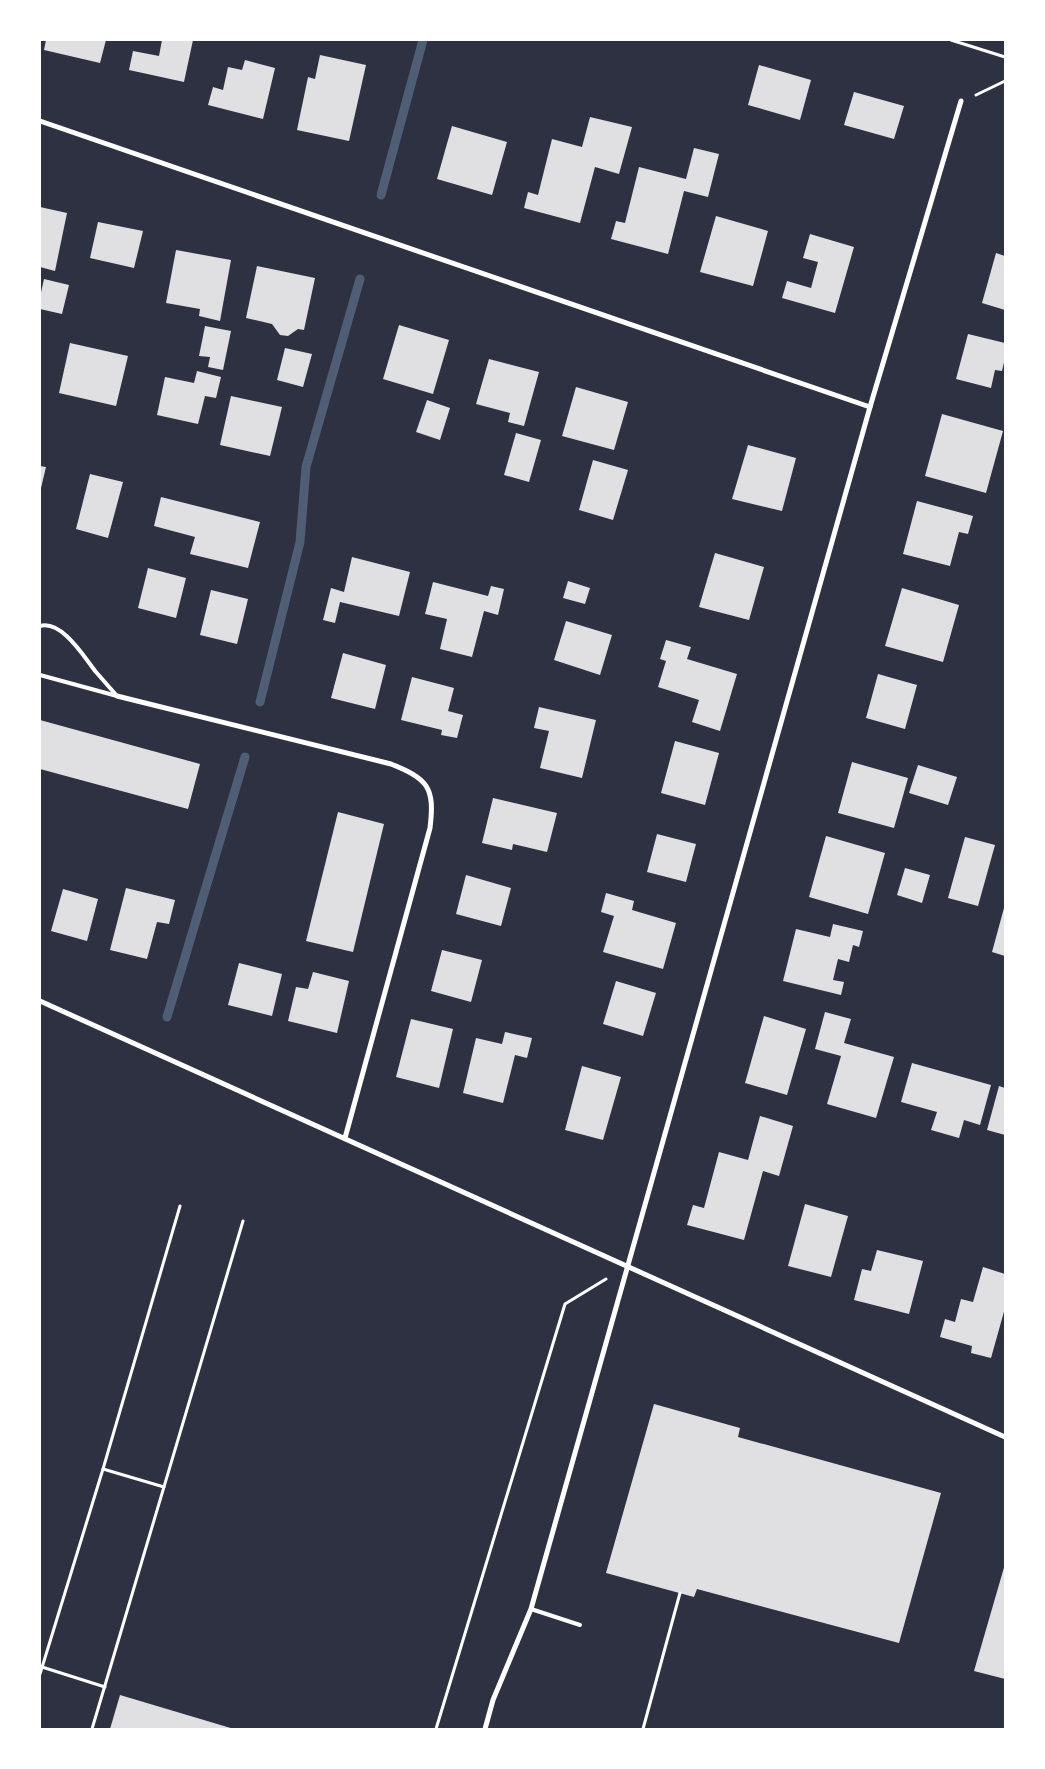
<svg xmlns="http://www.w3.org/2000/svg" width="1045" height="1769" viewBox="0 0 1045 1769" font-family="'IBM Plex Sans',sans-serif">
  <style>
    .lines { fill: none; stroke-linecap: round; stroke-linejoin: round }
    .stream { stroke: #4f5d75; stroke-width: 9 }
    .building { fill: #e0e0e3 }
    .path { stroke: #fff; stroke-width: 3 }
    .service { stroke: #fff; stroke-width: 4 }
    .minor { stroke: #fff; stroke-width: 5 }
  </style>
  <rect width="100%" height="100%" fill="#2d3142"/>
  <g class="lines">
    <g class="stream">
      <path d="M381,195l42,-155"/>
      <path d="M260,702l40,-160 6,-75 54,-188"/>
      <path d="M167,1017l78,-260"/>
    </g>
  </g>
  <g class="building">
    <path d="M46,40h60l-6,23 -56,-13z"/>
    <path d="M162,40h31l-9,42 -55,-12 4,-19 26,5z"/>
    <path d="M320,55l46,10 -17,76 -52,-11 11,-53 7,2z"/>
    <path d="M245,60l30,8 -12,51 -55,-14 5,-18 10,3 5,-23 14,3z"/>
    <path d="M759,65l52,15 -11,40 -52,-15z"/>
    <path d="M854,92l50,14 -10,33 -50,-14z"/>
    <path d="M590,117l42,10 -13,47 -24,-7 -15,56 -56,-15 4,-16 10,3 14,-56 30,8z"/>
    <path d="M452,126l55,16 -15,53 -55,-16z"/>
    <path d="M694,148l25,6 -11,43 -24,-6 -16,63 -57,-15 5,-18 9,2 14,-56 47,12z"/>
    <path d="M40,207l27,6 -12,58 -15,-4z"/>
    <path d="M716,216l52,15 -15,55 -53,-14z"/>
    <path d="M98,222l45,9 -9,37 -44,-10z"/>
    <path d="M810,234l44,13 -19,66 -53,-15 5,-17 24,7 7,-26 -15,-4z"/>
    <path d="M176,250l55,10 -11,61 -21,-5 1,-7 -34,-6z"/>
    <path d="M996,253l9,3v54l-23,-7z"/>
    <path d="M257,266l58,12 -11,52 -6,-1 -10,7 -8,-1 -8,-11 -26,-6z"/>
    <path d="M44,279l25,6 -7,29 -22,-5v-12z"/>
    <path d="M399,325l50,15 -16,54 -50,-15z"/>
    <path d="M205,326l26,5 -8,39 -15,-3 2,-10 -11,-1z"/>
    <path d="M968,334l37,9v15l-3,13 -7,-1 -4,18 -35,-9z"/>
    <path d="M70,343l58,13 -12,50 -57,-13z"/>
    <path d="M285,348l27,6 -9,33 -26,-7z"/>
    <path d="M489,359l50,13 -15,54 -16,-4 2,-9 -34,-9z"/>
    <path d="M197,371l24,6 -5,21 -11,-2 -7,28 -41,-9 8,-38 29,6z"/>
    <path d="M576,387l52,15 -14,48 -52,-14z"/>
    <path d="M231,396l51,11 -12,49 -50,-11z"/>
    <path d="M427,400l23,8 -10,32 -24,-8z"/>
    <path d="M942,414l61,17 -17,62 -61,-17z"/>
    <path d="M516,433l25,7 -12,42 -25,-7z"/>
    <path d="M748,445l48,13 -14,53 -50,-12z"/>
    <path d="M593,460l35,10 -15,50 -34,-10z"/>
    <path d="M40,466l6,1 -5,21h-1z"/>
    <path d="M90,474l33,8 -15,56 -32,-9z"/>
    <path d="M161,497l99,25 -12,46 -58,-14 5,-17 -41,-11z"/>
    <path d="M917,501l56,15 -5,18 -9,-2 -9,34 -47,-12z"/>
    <path d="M715,553l49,14 -15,53 -50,-13z"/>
    <path d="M352,557l58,15 -11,44 -59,-14 -5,21 -12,-3 8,-32 13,4z"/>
    <path d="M148,568l38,10 -10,40 -38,-10z"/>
    <path d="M568,581l22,7 -5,16 -22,-6z"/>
    <path d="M433,582l55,14 3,-10 13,3 -6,26 -14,-4 -12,46 -32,-8 7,-30 -22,-5z"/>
    <path d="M902,588l57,17 -16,57 -58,-16z"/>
    <path d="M211,590l37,9 -11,45 -37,-9z"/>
    <path d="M566,621l46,14 -12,40 -46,-15z"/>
    <path d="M666,640l25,7 -4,12 50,15 -17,57 -28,-9 7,-22 -41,-13 8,-26 -6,-2z"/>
    <path d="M343,653l43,12 -11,44 -44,-11z"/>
    <path d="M878,674l39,11 -12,44 -39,-11z"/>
    <path d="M412,677l42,11 -6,23 15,4 -6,23 -16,-3 1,-5 -41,-10z"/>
    <path d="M539,707l57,13 -14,58 -42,-10 9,-37 -15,-3z"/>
    <path d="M40,720l160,44 -12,45 -148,-40z"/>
    <path d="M675,741l44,12 -14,52 -44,-12z"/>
    <path d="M852,762l56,16 -14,50 -56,-15z"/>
    <path d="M918,765l39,12 -9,28 -39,-12z"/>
    <path d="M493,798l64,15 -10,39 -34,-8 -1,6 -30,-7z"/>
    <path d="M338,812l46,12 -31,128 -47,-11z"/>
    <path d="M657,834l39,10 -10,38 -39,-10z"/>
    <path d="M826,836l59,17 -17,61 -59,-17z"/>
    <path d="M965,837l30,8 -17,61 -30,-8z"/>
    <path d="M905,868l25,7 -8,28 -25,-8z"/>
    <path d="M466,875l45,13 -10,38 -45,-12z"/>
    <path d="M126,888l49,12 -6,24 -12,-2 -10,37 -37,-9z"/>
    <path d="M63,889l35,10 -11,42 -36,-10z"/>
    <path d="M606,893l28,8 -2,9 44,13 -13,46 -60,-17 11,-36 -13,-4z"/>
    <path d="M1004,908h1v48l-13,-4z"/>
    <path d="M833,924l30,7 -4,16 -6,-2 -4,17 -11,-3 -5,21 11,2 -3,13 -58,-14 13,-52 34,8z"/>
    <path d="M442,950l40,10 -11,42 -40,-11z"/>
    <path d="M239,963l43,11 -10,42 -44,-11z"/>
    <path d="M313,972l36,9 -12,52 -49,-12 8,-34 12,2z"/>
    <path d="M616,981l40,12 -13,43 -40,-12z"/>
    <path d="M825,1012l26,7 -7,24 50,14 -18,61 -49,-14 14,-48 -26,-7z"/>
    <path d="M764,1016l42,13 -19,66 -42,-12z"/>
    <path d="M411,1019l42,10 -14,59 -43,-11z"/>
    <path d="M505,1032l27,6 -5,20 -12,-3 -12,48 -40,-10 13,-55 26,6z"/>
    <path d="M912,1063l79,22 -11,40 -16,-5 -5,18 -28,-8 6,-18 -36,-10z"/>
    <path d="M582,1066l39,11 -18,63 -38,-10z"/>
    <path d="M999,1086l6,2v47l-18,-5z"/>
    <path d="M760,1116l33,10 -14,50 -16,-5 -19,69 -57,-15 6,-20 11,3 15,-56 29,8z"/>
    <path d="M805,1204l43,12 -17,61 -43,-11z"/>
    <path d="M877,1250l46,11 -14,53 -55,-14 8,-31 9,2z"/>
    <path d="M983,1267l22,7v34l-14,50 -20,-5 1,-7 -32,-9 5,-18 10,3 6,-23 12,3z"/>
    <path d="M654,1404l86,24 -2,9 203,56 -42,150 -202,-54 -3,8 -88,-24z"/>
    <path d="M1005,1564v115l-31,-8z"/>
    <path d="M120,1695l114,34h-124z"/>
  </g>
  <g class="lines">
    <g class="path">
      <path d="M951,40l54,17"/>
      <path d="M976,95l29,-14"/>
      <path d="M103,1469l61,18"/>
      <path d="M42,1667l63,20"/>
      <path d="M40,1674l63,-205 77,-263"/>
      <path d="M92,1729l151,-508"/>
      <path d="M436,1729l129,-425 41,-25"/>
      <path d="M643,1729l37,-136"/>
    </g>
    <g class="service">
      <path d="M40,626c22,-6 44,31 56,46 7,8 14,16 21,24"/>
      <path d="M40,675l77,21"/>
      <path d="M531,1609l49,16"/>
    </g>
    <g class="minor">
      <path d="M40,121l830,286"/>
      <path d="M117,696l274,68c37,15 44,23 39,64l-85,310"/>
      <path d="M40,1001l965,436"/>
      <path d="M485,1729l8,-29 38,-91 339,-1202 91,-306"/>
    </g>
  </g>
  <rect width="1045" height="1769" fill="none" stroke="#ffffff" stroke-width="82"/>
</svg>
